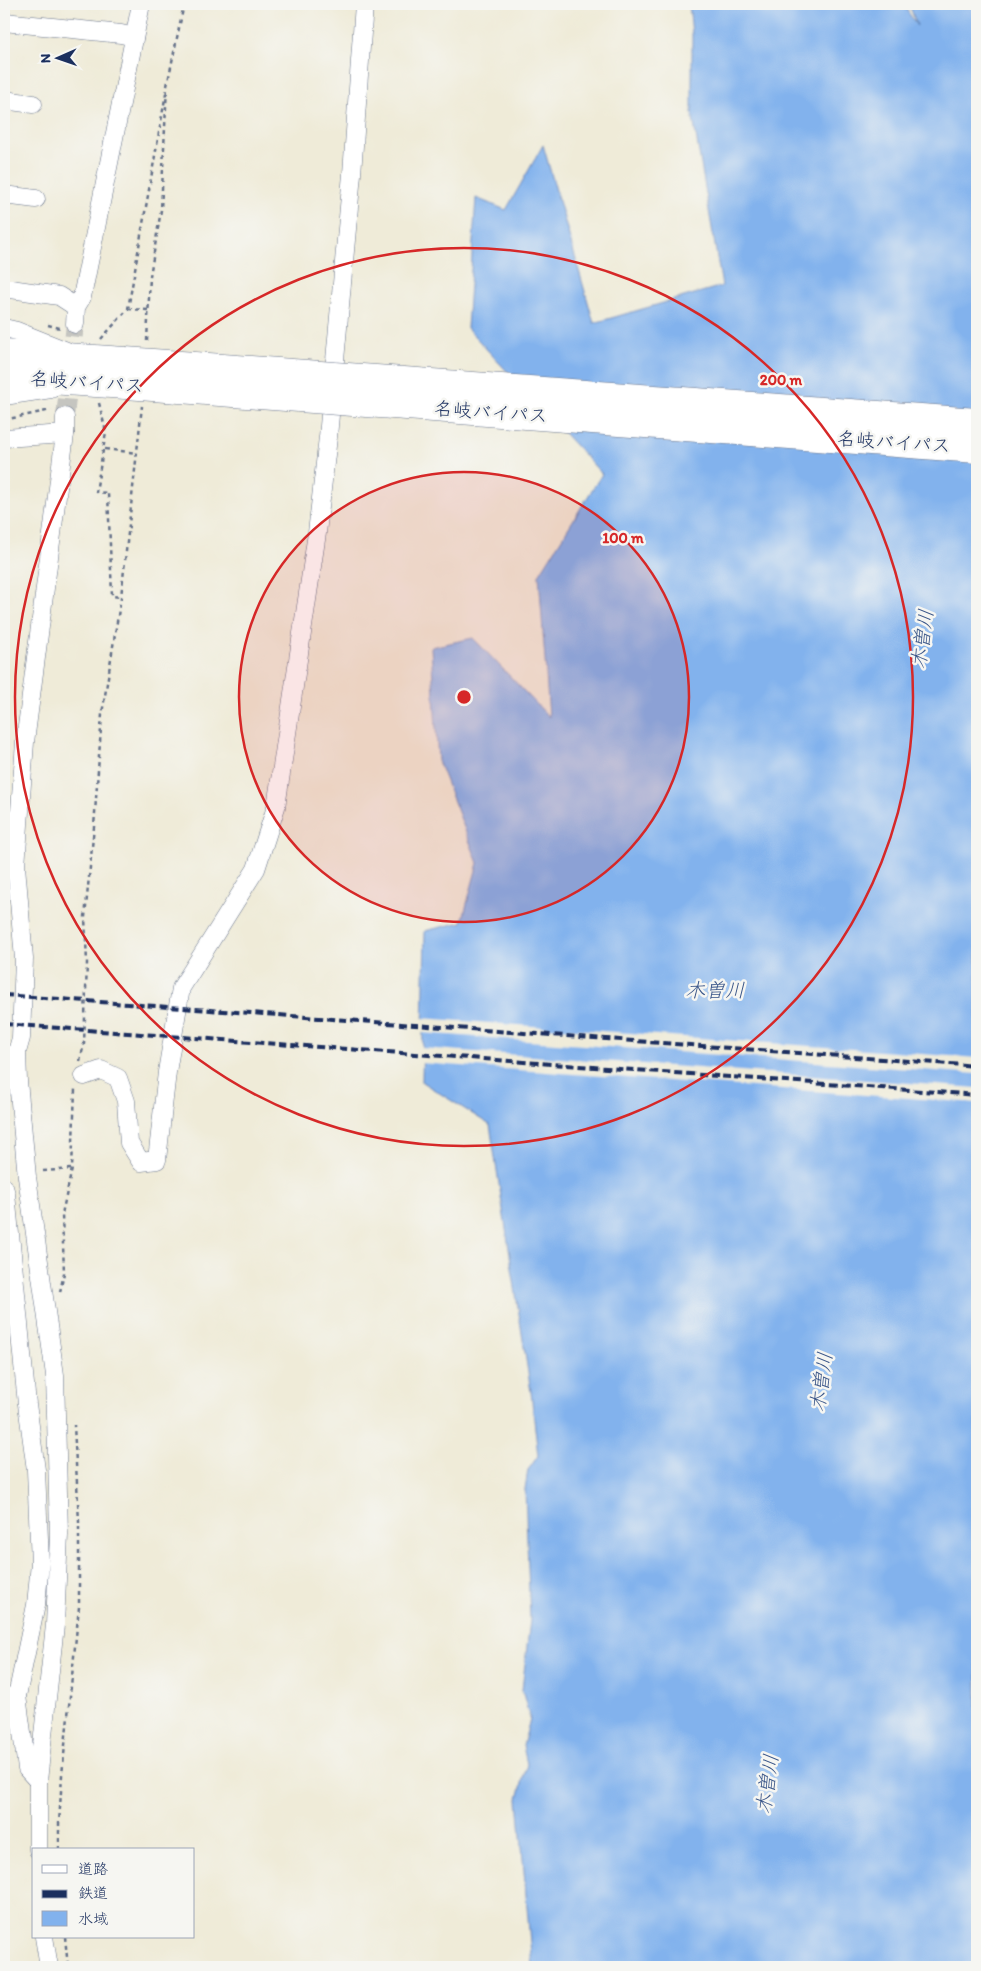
<svg xmlns="http://www.w3.org/2000/svg" width="981" height="1971" viewBox="0 0 981 1971" font-family="Itim,'Klee One',sans-serif">
  <style>
    .water { fill: #82b2ed; stroke: #4e70a6 }
    .pier { fill: #efebd8 }
    .lines { fill: none; stroke-linecap: round; stroke-linejoin: round }
    .minor-tunnel { stroke: #c5c5c0; stroke-width: 18; stroke-dasharray: 18 9; stroke-linecap: butt }
    .minor-casing { stroke: #657189; stroke-width: 19 }
    .trunk-casing { stroke: #657189; stroke-width: 29 }
    .path { stroke: #657189; stroke-width: 2.5; stroke-dasharray: 4 4; stroke-linecap: butt }
    .minor { stroke: #fff; stroke-width: 18 }
    .trunk { stroke: #fff; stroke-width: 28 }
    .rail { stroke: #1b2f5e; stroke-width: 4; stroke-dasharray: 8 4; stroke-linecap: butt }
    .trunk-bridge-casing { stroke: #657189; stroke-width: 29; stroke-linecap: butt }
    .trunk-bridge { stroke: #fff; stroke-width: 28 }
    .ring { fill: none; stroke: #d62828; stroke-width: 2.5 }
    .labels { text-anchor: middle; dominant-baseline: central; stroke-width: 5; stroke-linejoin: round; paint-order: stroke }
    .street-label { font-size: 19px; fill: #1b2f5e; stroke: #f6f6f2 }
    .water-label { font-size: 20px; font-style: italic; fill: #3a5689; stroke: #f6f6f2 }
    .centre { fill: #d62828; stroke: #f6f6f2; stroke-width: 2.5 }
    .ring-label { font-size: 15px; text-anchor: middle; font-weight: bold; fill: #d62828; stroke: #f6f6f2; stroke-width: 5; stroke-linejoin: round; paint-order: stroke }
  </style>
  <rect width="100%" height="100%" fill="#f6f6f2"/>
  <filter id="ink" filterUnits="userSpaceOnUse"><feTurbulence type="fractalNoise" baseFrequency=".02" numOctaves="2"/><feDisplacementMap in="SourceGraphic" scale="10" xChannelSelector="R" yChannelSelector="G"/><feConvolveMatrix kernelMatrix="1 2 1 2 8 2 1 2 1" color-interpolation-filters="sRGB"/></filter>
  <filter id="wash" filterUnits="userSpaceOnUse"><feTurbulence type="fractalNoise" baseFrequency=".0096" numOctaves="4" result="noise"/><feDisplacementMap in="SourceGraphic" scale="20" xChannelSelector="R" yChannelSelector="G"/><feGaussianBlur stdDeviation="1.12" result="paint"/><feColorMatrix in="noise" values="0 0 0 0 0 0 0 0 0 0 0 0 0 0 0 0 0 1.4 0 .05"/><feComposite in="paint" operator="in"/></filter>
  <g filter="url(#wash)">
    <rect width="100%" height="100%" fill="#efebd8"/>
    <path class="water" d="M689,4h214l14,22 -8,-22h68v1963h-445l-14,-168 9,-35 -4,-18 7,-27 -8,-29 8,-70 -5,-131 3,-19 10,-14 -7,-64 -41,-267 -68,-43 3,-151 37,-9 16,-59 -40,-102 -7,-114 42,-9 76,79 -10,-142 63,-101 -135,-146 9,-130 30,12 37,-65 51,178 128,-37 -30,-174v-78z"/>
    <g class="pier">
      <path d="M421,1018l556,40v16l-556,-41z"/>
      <path d="M421,1048l556,40v15l-557,-40z"/>
    </g>
  </g>
  <g filter="url(#ink)">
    <g class="lines">
      <path class="minor-tunnel" d="M65,417l10,-93"/>
      <g class="minor-casing">
        <g id="minor">
          <path d="M4,22l117,12 13,3"/>
          <path d="M4,100l29,4"/>
          <path d="M4,195l32,4"/>
          <path d="M4,288l55,8 17,11"/>
          <path d="M75,324l1,-17 6,-10 59,-293"/>
          <path d="M4,328l13,3 50,20"/>
          <path d="M4,396l47,-7"/>
          <path d="M4,438l61,-4"/>
          <path d="M84,1076l17,-6 17,8 8,23 3,42 12,19 16,-2 10,-88 14,-84 75,-119 20,-62 41,-274 11,-96 24,-263 12,-170"/>
          <path d="M4,1187l2,7 21,210 9,66 4,93 -4,42 -19,91"/>
          <path d="M4,1697l13,-1 10,73 11,12"/>
          <path d="M38,1850v-69l17,-156 4,-91 -4,-159 -28,-198 -9,-96 -1,-29 4,-14 3,-79 -8,-93 9,-124 40,-308v-17"/>
          <path d="M44,1937l5,30"/>
        </g>
      </g>
      <g class="trunk-casing">
        <g id="trunk">
          <path d="M4,353l121,8"/>
          <path d="M4,377l122,8"/>
        </g>
      </g>
      <g class="path">
        <path d="M167,86l17,-82"/>
        <path d="M128,309l20,1"/>
        <path d="M48,325l12,3"/>
        <path d="M101,339l27,-30 38,-216"/>
        <path d="M147,341l3,-65 11,-66 6,-124"/>
        <path d="M99,403l7,29 -10,60 12,1 4,103 9,1"/>
        <path d="M4,420l47,-10"/>
        <path d="M105,449l32,4"/>
        <path d="M80,1061l4,-17 3,-81 -2,-46 9,-90 8,-113 19,-117 21,-191"/>
        <path d="M43,1171l29,-2"/>
        <path d="M60,1292l4,-19 -2,-59 10,-45 3,-80"/>
        <path d="M59,1850v-26l3,-49 17,-168v-85l-5,-97"/>
        <path d="M65,1937l3,30"/>
      </g>
      <use href="#minor" class="minor"/>
      <use href="#trunk" class="trunk"/>
      <g class="rail">
        <path d="M4,995l973,71"/>
        <path d="M4,1024l973,71"/>
      </g>
      <g class="trunk-bridge-casing">
        <g id="trunk-bridge">
          <path d="M125,361l852,61"/>
          <path d="M126,385l851,64"/>
        </g>
      </g>
      <use href="#trunk-bridge" class="trunk-bridge"/>
    </g>
  </g>
  <circle cx="464" cy="697" r="225" fill="#d62828" fill-opacity=".12"/>
  <g class="ring">
    <circle cx="464" cy="697" r="225"/>
    <circle cx="464" cy="697" r="449"/>
  </g>
  <g class="labels">
    <g class="street-label">
      <text transform="translate(87 382) rotate(4)">名岐バイパス</text>
      <text transform="translate(491 412) rotate(4)">名岐バイパス</text>
      <text transform="translate(894 442) rotate(4)">名岐バイパス</text>
    </g>
    <g class="water-label">
      <text transform="translate(922 639) rotate(-82)">木曽川</text>
      <text x="715" y="990">木曽川</text>
      <text transform="translate(821 1382) rotate(-82)">木曽川</text>
      <text transform="translate(767 1784) rotate(-82)">木曽川</text>
    </g>
  </g>
  <circle cx="464" cy="697" r="8" class="centre"/>
  <g class="ring-label">
    <text x="781" y="385">200 m</text>
    <text x="623" y="543">100 m</text>
  </g>
  <rect width="981" height="1971" fill="none" stroke="#f6f6f2" stroke-width="20"/>
  <rect x="32" y="1848" width="162" height="90" fill="#f6f6f2" stroke="#9ea6b7"/>
  <rect x="42" y="1865" width="25" height="8" fill="#ffffff" stroke="#9ea6b7"/>
  <text x="78" y="1874" font-size="15" fill="#1b2f5e">道路</text>
  <rect x="42" y="1890" width="25" height="8" fill="#1b2f5e" stroke="#9ea6b7"/>
  <text x="78" y="1898" font-size="15" fill="#1b2f5e">鉄道</text>
  <rect x="42" y="1911" width="25" height="15" fill="#82b2ed" stroke="#9ea6b7"/>
  <text x="78" y="1924" font-size="15" fill="#1b2f5e">水域</text>
  <g transform="translate(58 58) rotate(268)" stroke="#f6f6f2" stroke-width="4" paint-order="stroke">
  <path d="M0-4L9 19L0 12L-9 19Z" fill="#1b2f5e"/>
  <text y="-8" font-size="14" font-weight="bold" text-anchor="middle" fill="#1b2f5e">N</text>
  </g>
</svg>
